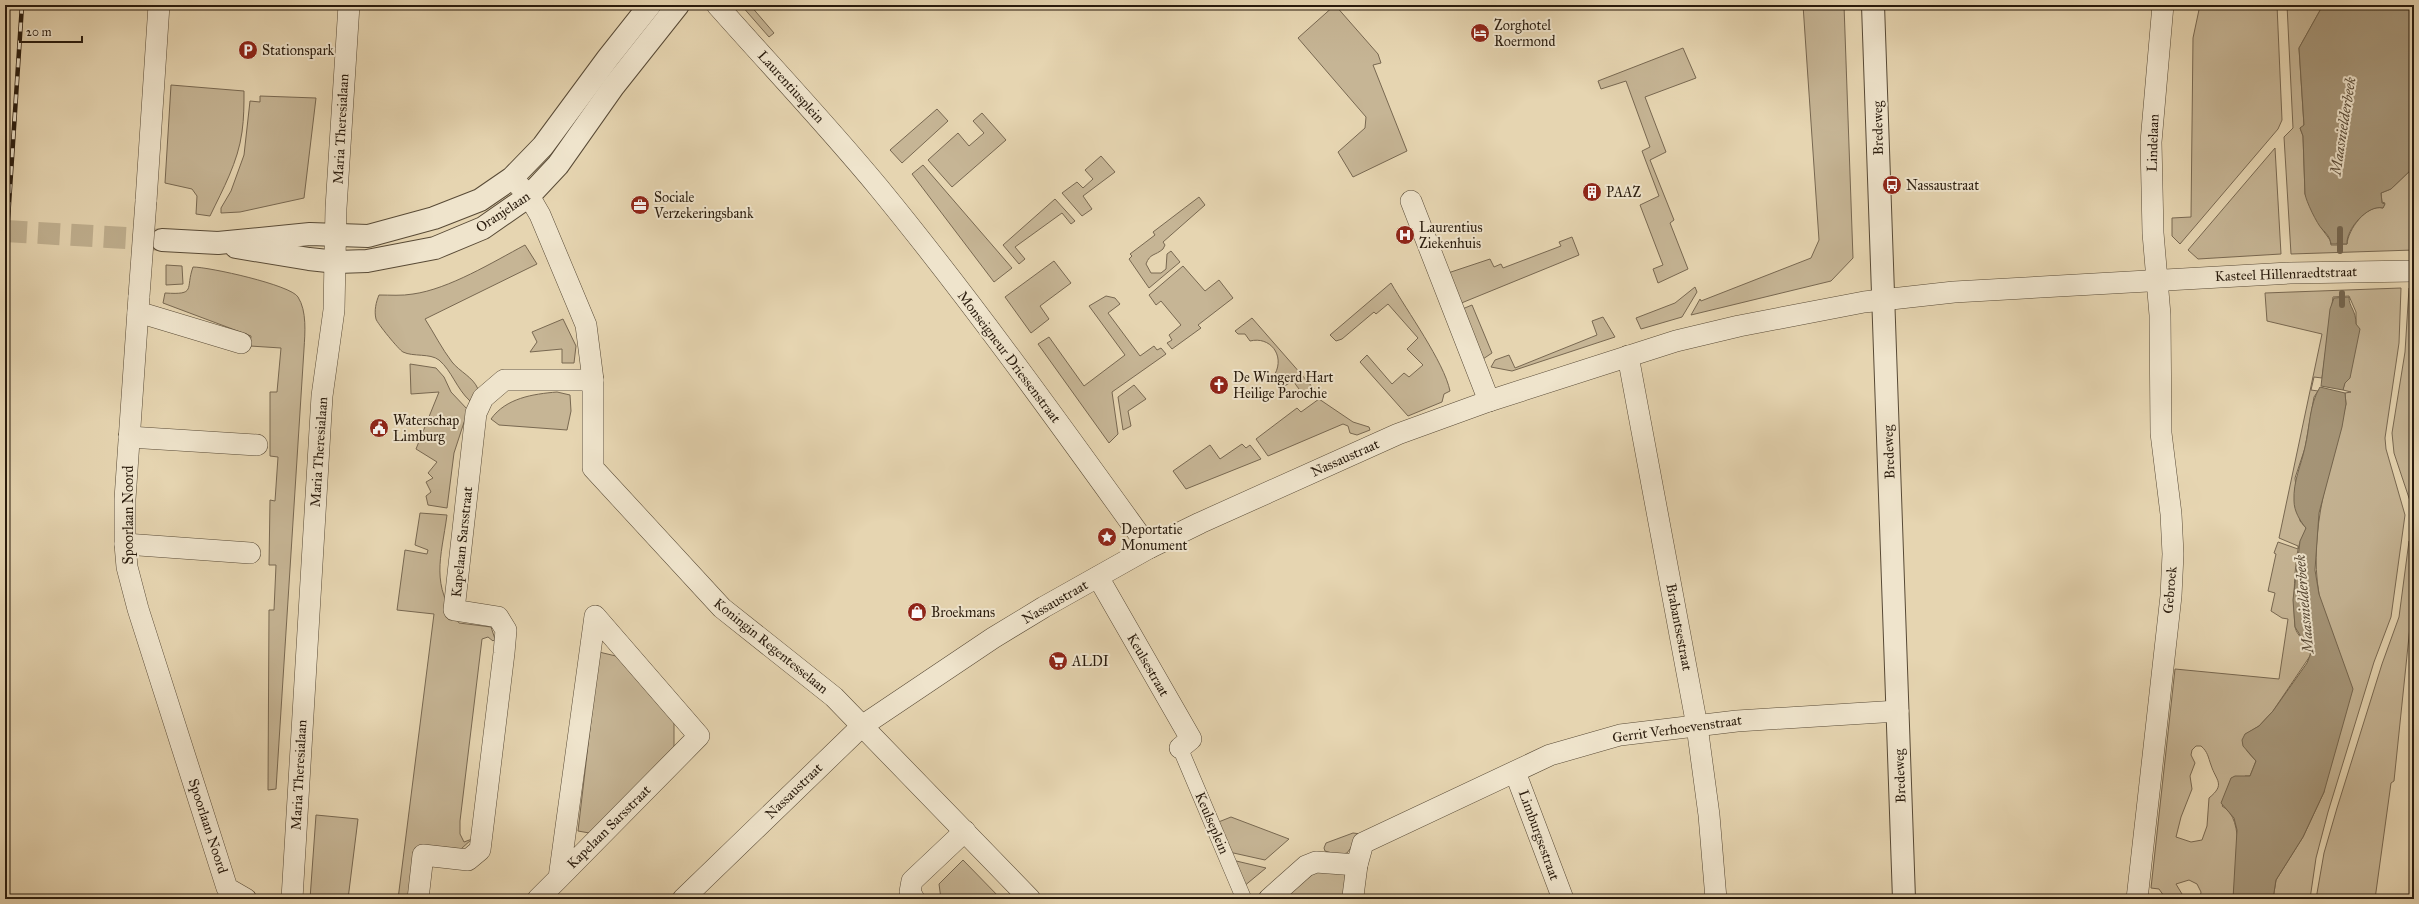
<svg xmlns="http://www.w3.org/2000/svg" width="2419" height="904" viewBox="0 0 2419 904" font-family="'IM FELL Great Primer',serif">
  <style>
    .green { fill: #c6b595; stroke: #786851; fill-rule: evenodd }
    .water { fill: #a69679; stroke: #74654e }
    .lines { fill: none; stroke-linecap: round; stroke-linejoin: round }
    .stream { stroke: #74654e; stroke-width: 6 }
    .tertiary-tunnel { stroke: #c0b090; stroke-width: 22; stroke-dasharray: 22 11; stroke-linecap: butt }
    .pedestrian-casing { stroke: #584a36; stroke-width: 16 }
    .minor-casing { stroke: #584a36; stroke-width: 22 }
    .tertiary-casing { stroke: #584a36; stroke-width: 24 }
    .pedestrian { stroke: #efe4cc; stroke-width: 15 }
    .minor { stroke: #efe4cc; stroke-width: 21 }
    .tertiary { stroke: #efe4cc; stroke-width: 22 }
    .rail-casing { stroke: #291b0d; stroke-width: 4.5 }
    .rail { stroke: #efe4cc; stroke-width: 3; stroke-dasharray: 9; stroke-linecap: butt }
    .minor-bridge-casing { stroke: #584a36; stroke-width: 22; stroke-linecap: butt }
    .minor-bridge { stroke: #efe4cc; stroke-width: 21 }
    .labels { text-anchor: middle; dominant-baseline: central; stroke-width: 4; stroke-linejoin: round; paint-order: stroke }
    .poi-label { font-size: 14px; fill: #291b0d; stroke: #efe4cc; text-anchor: start }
    .street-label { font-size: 14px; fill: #291b0d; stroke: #efe4cc }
    .water-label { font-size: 15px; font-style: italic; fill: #5b4c38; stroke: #efe4cc }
  </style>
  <rect width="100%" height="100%" fill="#e6d5b1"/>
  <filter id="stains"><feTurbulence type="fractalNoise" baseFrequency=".005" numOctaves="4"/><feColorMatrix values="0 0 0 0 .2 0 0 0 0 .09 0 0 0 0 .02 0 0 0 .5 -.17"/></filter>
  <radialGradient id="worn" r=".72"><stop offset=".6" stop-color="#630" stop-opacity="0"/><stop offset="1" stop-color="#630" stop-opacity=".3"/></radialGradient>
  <g class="green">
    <path d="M741,5h9l24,28 -5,4z"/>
    <path d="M1335,5l43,49 3,9 -8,2 34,86 -54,26 -15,-25 27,-24 1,-11 -68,-79z"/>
    <path d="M1803,5h41l9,253 -22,23 -140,34 9,-16 1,2 110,-43 8,-18z"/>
    <path d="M2200,5h77l5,115 -4,9 -98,115 -8,-8v-18l19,-1 2,-179z"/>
    <path d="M2287,5h36l-24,43 5,78 -4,2 3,8 2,58 17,35 8,11 1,5h7v-5h2v4h7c1,-14 19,-40 36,-36l2,-5 -3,-1 -1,-9 10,-4 23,-22v83l-123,4 -7,-117 9,-9z"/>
    <path d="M1683,48l13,30 -51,19 21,55 -16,8 24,60 -4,3 18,46 -30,14 -5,-14 10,-4 -23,-60 19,-9 -17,-45 8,-4 -24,-66 -25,8 -3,-8z"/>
    <path d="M171,85l73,6c0,13 0,27 -2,41 -4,30 -19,57 -32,84l-14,-2 1,-18 -5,-7 -27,-6z"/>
    <path d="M260,96l56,2 -12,100 -64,14 -19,1v-5l10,-17 13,-36 6,-54 10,1z"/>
    <path d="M937,109l11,12 -46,42 -12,-13z"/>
    <path d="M982,113l24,27 -54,47 -24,-27 30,-27 11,13 15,-13 -11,-12z"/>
    <path d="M2275,148l6,106 -83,5 -10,-9z"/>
    <path d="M1101,156l14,16 -32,24 9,13 -10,7 -20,-23 15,-11 6,6 10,-9 -8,-9z"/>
    <path d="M923,165l89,103 -18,14 -82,-108z"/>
    <path d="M1199,197l6,8 -42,37 2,3 -2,4c-8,7 -13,4 -17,15l5,9h10l5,-4 1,-15 4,-3 9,11 -31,26 -20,-29 3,-3 -2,-2 25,-19 -2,-3z"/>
    <path d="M1055,199l20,22 -4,3 -9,-11 -47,34 10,12 -6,5 -16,-19z"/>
    <path d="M1572,237l7,18 -120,49 -11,-31 42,-14 4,8 7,-3 2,4 58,-22 -2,-4z"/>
    <path d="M525,245l12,19 -112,55c9,14 17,30 27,43 8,10 21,15 26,27l-8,12c-14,-13 -18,-30 -31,-41 -9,-7 -26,-3 -36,-8 -4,-2 -26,-29 -27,-33 -2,-8 0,-17 3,-24 11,0 23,1 34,-1 36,-5 80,-32 112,-49z"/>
    <path d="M1054,261l17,22 -31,23 9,13 -18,14 -26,-36z"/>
    <path d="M166,265l16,1 1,18 -17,1z"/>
    <path d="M1183,266l22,25 14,-11 14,18 -35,27 3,3 -29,21 -5,-6 5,-3 -3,-5 12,-10 -20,-24 -5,4 -7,-10z"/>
    <path d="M193,267c16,0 98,18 105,30 9,14 7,36 6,52l-28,440 -8,1 1,-180h5l2,-45h-7l1,-65 5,1 3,-44 -8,-1v-64h7l4,-44 -31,-2 1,-10 -88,-33 2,-10c32,2 20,-4 28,-26z"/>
    <path d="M1391,283c16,28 53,79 59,108l-6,3 -2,8 -34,14 -48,-54 7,-7 25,29 12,-11 5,4 14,-12 -16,-16 11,-11 -30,-34 -12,10 -2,-2 -32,27 -6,2 -6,-6z"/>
    <path d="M1695,287l2,5 -15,25 -41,12 -5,-11 39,-15z"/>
    <path d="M2401,288l-2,55 -14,95 1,11 19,66 -14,102 -17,45 -46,150 -12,46 -6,41h-37l3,-19 27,-43 21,-45 -5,-198c-11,-65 12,-127 27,-190l-1,-11 6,-1 -8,-2 13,-66v-12l-7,-16 -16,1 -11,81 -8,-1 -3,13 7,1 -4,6 -9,51 -10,30 5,43 6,7c-1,6 -4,10 -6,14 -6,17 -7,66 -5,84 1,12 18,18 15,30l-37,55 -14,15 -13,8 1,17 9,10 -6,15h-5l-23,30c25,13 13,68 11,93h-33l1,-7 -4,-8 -8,-4 -13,4 9,15h-19l-7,-10 -8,-1 24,-219 104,10 9,-60 -6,-1 -11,-7 4,-18 -7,-2 8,-37 -2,-1 4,-11 20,7v-3l-19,-8 43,-204 -55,-13 -2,-28zM2196,746h5c7,6 7,11 10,19 5,16 15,19 -2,33l-2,28 -5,14 -11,2 -15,-5 5,-20 11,-28 -2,-13 5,-13 -4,-8 1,-5z"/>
    <path d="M2409,288h5v225l-20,-60 -2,-20 13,-81z"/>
    <path d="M1106,296l9,2 5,6 -12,9 32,43 14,-10 3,4 4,-2 5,6 -54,38 6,42 -9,9 -71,-99 11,-7 35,49 41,-31 -36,-49z"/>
    <path d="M1472,305l20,48 -12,8 -20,-51z"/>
    <path d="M1603,317l12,20 -103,34 -21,-4 4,-7 14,-5 6,13 82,-33 -5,-14z"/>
    <path d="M1252,318l63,72 -10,7 -12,-16 -12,7 -2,-10 -4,-4c10,-19 -5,-38 -25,-33l-5,-7h-7l-3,-3z"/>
    <path d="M563,319l13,27 -2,17h-12v-14l-32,3 7,-10 -5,-10z"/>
    <path d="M410,364l26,4 8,9 7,15 17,18 -14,43 -7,55 -19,-3 -2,-9 5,-4 -5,-10 7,-4 -5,-5 9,-11 -21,-13 23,-57 -28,2z"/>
    <path d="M1134,385l12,14 -18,12 3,15 -8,4 -5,-33z"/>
    <path d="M557,392l13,3 1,16 -4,19 -68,-5 -8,-6c15,-21 42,-25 66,-27z"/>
    <path d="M1319,399l34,23 16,5 1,3 -13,5 -7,-2 -2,-7 -5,-2 -75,32 -12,-17 41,-31 4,4z"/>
    <path d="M1242,444l4,4 4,-3 11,14 -75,30 -13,-18 37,-26 10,14z"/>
    <path d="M420,513l27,2c-6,44 -17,69 12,108l32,4 4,12 -2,2 -5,-4 -6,2 -22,182v13l4,8 8,-3 -11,10 -28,-3 -23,53h-12l36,-285 -37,-4 8,-60 22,4 1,-4 -13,-5z"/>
    <path d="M2414,540v48l-20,193 -3,2 -16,116h-59l8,-46 13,-45 45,-144 17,-47 10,-76z"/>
    <path d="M599,652l21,5 54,61v39l-79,77 -17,-3z"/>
    <path d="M316,815l42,4 -10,80h-38z"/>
    <path d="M1231,817l58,22 -24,21 -36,-8 -13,-29z"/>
    <path d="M1353,833l8,1 -14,19 -8,2 -14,-4 -1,-3 2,-5z"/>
    <path d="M963,860l38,39h-60l-2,-15z"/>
    <path d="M1232,860l34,8 -23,19z"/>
    <path d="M1322,871l24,3 -1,25h-62l31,-26z"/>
  </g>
  <g class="water">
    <path d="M2323,5h91v162l-23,22 -10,4 1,10 3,1 -2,4c-15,-4 -37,21 -36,36h-6l-2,-8 -2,8h-6c-1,-7 -5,-11 -9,-15 -5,-5 -16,-28 -17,-35l-2,-58 -3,-8 4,-3 -5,-77z"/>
    <path d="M2349,297c0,10 7,13 7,27l4,5 -10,49 -5,5 -2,7 -22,-4 9,-77 4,-11z"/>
    <path d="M2320,387l25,6 1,11 -4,23 -23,86 -4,57 4,24 34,95 -29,103 -21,45 -27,43 -3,19h-40l4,-69 -3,-12 -13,-15 10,-25 4,-2h15l6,-15 -13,-15 -1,-6 3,-6 14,-8 14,-15 34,-48 4,-10 -16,-26 -2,-27 7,-59 6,-13c-6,-7 -12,-17 -12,-27 -1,-20 7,-35 11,-54 5,-20 4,-42 15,-60z"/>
  </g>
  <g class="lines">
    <g class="stream">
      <path d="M2340,229v22"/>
      <path d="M2342,293v12"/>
    </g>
    <path class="tertiary-tunnel" d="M5,231l157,9"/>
    <g class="pedestrian-casing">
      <path id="pedestrian" d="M1180,748l64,151"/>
    </g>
    <g class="minor-casing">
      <g id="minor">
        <path d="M717,5c54,61 110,120 162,183 95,116 182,238 270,360"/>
        <path d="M512,178l17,18 11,19 46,110 7,55v88l129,140 112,89 196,202"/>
        <path d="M146,201l13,-196"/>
        <path d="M1411,201l78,200"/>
        <path d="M139,296l-14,203v45l2,23 11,42 89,279 19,11"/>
        <path d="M138,312l103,31"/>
        <path d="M1628,356l69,370 12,89 7,84"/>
        <path d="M129,437l128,8"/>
        <path d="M125,544l125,9"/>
        <path d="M1098,577l93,162 -11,9"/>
        <path d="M1515,772l48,127"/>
        <path d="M292,899l30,-503 12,-86 2,-102 13,-203"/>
        <path d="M418,899l5,-44 45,5 12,-10 24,-197 2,-23 -8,-13 -44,-7 22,-197 7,-15 21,-18h89"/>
        <path d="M538,899l21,-21 140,-142 -104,-120 -36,262"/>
        <path d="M683,899l179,-173 131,-88 51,-31 105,-59 51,-25 198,-89 91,-33 187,-60 63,-15 125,-24 90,-10 336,-19 124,-2"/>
        <path d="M914,899l-4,-7 2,-11 53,-50"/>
        <path d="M1269,899l37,-33 10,-4 41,3"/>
        <path d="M1355,899l-2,-3 4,-31 6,-22 187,-88 70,-20 117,-14 161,-10"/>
        <path d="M2137,899l34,-303 2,-42 -2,-40 -10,-81 -1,-118 -7,-82 -2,-91 12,-137"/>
      </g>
    </g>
    <g class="tertiary-casing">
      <g id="tertiary">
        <path d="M1873,5l31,894"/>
        <path d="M162,240l56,3 92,-9 58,2 66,-18 46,-18 32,-22 31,-32 65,-88 42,-53"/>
        <path d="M236,247l73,12 28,3 30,-1 68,-13 48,-20 46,-32 29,-31 55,-78 65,-82"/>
      </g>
    </g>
    <use href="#pedestrian" class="pedestrian"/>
    <use href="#minor" class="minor"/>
    <use href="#tertiary" class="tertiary"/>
    <g class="rail-casing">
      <g id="rail">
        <path d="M5,51l3,-46"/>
        <path d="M5,265l17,-260"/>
      </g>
    </g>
    <use href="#rail" class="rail"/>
    <g class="minor-bridge-casing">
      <path id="minor-bridge" d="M139,296l7,-95"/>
    </g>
    <use href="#minor-bridge" class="minor-bridge"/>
  </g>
  <defs>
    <g id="hotel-disc" transform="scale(1)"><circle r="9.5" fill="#8f2418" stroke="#efe4cc"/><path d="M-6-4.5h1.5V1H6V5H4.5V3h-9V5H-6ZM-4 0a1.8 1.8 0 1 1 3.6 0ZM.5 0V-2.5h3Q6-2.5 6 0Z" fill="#fff"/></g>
    <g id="parking-disc" transform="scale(1)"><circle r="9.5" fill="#8f2418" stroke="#efe4cc"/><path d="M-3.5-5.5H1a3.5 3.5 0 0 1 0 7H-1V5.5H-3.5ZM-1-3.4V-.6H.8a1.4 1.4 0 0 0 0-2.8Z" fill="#fff"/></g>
    <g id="bus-disc" transform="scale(1)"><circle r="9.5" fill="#8f2418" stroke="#efe4cc"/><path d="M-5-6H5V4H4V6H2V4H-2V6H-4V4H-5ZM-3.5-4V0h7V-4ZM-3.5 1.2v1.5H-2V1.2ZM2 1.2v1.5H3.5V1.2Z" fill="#fff"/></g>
    <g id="building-disc" transform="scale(1)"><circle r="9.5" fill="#8f2418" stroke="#efe4cc"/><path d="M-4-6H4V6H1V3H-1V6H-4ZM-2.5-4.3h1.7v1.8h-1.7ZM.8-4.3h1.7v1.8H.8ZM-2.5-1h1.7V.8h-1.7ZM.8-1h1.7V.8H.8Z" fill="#fff"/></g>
    <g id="office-disc" transform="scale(1)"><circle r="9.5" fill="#8f2418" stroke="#efe4cc"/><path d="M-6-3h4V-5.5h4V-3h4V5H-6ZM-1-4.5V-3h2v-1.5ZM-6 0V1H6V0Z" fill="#fff"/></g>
    <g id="hospital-disc" transform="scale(1)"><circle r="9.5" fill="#8f2418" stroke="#efe4cc"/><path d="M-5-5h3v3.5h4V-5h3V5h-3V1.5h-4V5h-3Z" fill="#fff"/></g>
    <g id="church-disc" transform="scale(1)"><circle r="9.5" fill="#8f2418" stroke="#efe4cc"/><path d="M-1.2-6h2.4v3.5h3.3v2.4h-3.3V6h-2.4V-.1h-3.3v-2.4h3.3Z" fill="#fff"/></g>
    <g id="civic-disc" transform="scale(1)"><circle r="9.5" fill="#8f2418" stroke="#efe4cc"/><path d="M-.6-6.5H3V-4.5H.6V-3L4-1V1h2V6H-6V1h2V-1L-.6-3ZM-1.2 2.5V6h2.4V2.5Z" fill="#fff"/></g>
    <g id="sight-disc" transform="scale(1)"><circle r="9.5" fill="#8f2418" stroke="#efe4cc"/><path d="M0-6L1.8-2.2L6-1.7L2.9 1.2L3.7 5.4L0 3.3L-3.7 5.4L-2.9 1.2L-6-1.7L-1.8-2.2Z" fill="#fff"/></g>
    <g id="shop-disc" transform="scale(1)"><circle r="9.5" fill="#8f2418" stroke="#efe4cc"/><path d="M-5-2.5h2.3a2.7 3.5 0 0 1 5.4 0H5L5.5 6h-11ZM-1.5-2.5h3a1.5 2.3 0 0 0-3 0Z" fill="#fff"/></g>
    <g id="supermarket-disc" transform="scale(1)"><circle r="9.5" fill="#8f2418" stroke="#efe4cc"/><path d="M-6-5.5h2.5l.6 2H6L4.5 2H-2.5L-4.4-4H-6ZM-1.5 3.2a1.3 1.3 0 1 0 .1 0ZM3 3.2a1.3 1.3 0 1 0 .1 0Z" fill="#fff"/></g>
  </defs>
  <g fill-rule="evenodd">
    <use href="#hotel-disc" x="1480" y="33"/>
    <use href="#parking-disc" x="248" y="50"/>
    <use href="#bus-disc" x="1892" y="185"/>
    <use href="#building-disc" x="1592" y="192"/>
    <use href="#office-disc" x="640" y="205"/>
    <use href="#hospital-disc" x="1405" y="235"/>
    <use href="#church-disc" x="1219" y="385"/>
    <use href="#civic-disc" x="379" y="428"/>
    <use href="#sight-disc" x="1107" y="537"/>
    <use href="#shop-disc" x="917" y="612"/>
    <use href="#supermarket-disc" x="1058" y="661"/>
  </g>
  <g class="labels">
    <g class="poi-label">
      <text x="1494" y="25">Zorghotel<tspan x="1494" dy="16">Roermond</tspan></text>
      <text x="262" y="50">Stationspark</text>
      <text x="1906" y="185">Nassaustraat</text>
      <text x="1606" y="192">PAAZ</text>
      <text x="654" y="197">Sociale<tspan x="654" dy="16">Verzekeringsbank</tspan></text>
      <text x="1419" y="227">Laurentius<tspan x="1419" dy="16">Ziekenhuis</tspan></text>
      <text x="1233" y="377">De Wingerd Hart<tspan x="1233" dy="16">Heilige Parochie</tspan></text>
      <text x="393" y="420">Waterschap<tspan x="393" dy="16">Limburg</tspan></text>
      <text x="1121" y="529">Deportatie<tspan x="1121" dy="16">Monument</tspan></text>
      <text x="931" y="612">Broekmans</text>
      <text x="1072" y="661">ALDI</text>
    </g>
    <g class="street-label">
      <text transform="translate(791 87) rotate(48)">Laurentiusplein</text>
      <text transform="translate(1878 128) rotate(-91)">Bredeweg</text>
      <text transform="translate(341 129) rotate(-87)">Maria Theresialaan</text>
      <text transform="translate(2153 143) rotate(-88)">Lindelaan</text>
      <text transform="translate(503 212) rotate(-34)">Oranjelaan</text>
      <text transform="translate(2286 274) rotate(-2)">Kasteel Hillenraedtstraat</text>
      <text transform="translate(1009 357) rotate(53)">Monseigneur Driessenstraat</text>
      <text transform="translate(319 452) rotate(-86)">Maria Theresialaan</text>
      <text transform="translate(1889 452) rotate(-92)">Bredeweg</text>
      <text transform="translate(1345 458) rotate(-24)">Nassaustraat</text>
      <text transform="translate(128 515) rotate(-90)">Spoorlaan Noord</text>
      <text transform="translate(462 542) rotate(-84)">Kapelaan Sarsstraat</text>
      <text transform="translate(2170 590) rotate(-85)">Gebroek</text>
      <text transform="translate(1055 602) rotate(-30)">Nassaustraat</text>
      <text transform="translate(1679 627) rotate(79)">Brabantsestraat</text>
      <text transform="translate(771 646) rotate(39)">Koningin Regentesselaan</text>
      <text transform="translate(1148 665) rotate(60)">Keulsestraat</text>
      <text transform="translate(1677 729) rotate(-8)">Gerrit Verhoevenstraat</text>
      <text transform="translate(299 775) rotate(-87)">Maria Theresialaan</text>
      <text transform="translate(1900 776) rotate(-92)">Bredeweg</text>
      <text transform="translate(794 791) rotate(-44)">Nassaustraat</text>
      <text transform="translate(1212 823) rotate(67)">Keulseplein</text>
      <text transform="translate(208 826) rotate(72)">Spoorlaan Noord</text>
      <text transform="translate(609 827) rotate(-45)">Kapelaan Sarsstraat</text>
      <text transform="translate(1539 835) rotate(70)">Limburgsestraat</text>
    </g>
    <g class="water-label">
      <text transform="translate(2343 126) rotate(-81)">Maasnielderbeek</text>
      <text transform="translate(2304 604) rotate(-95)">Maasnielderbeek</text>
    </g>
  </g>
  <rect width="2419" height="904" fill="none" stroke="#e6d5b1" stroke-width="20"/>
  <rect x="6" y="6" width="2407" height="892" fill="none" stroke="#291b0d" stroke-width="2"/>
  <rect x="10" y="10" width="2399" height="884" fill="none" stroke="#291b0d"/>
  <path d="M20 36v6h62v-6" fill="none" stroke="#291b0d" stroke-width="2"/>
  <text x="26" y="36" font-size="12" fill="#291b0d" stroke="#efe4cc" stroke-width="3" paint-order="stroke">20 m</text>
  <rect width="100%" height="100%" filter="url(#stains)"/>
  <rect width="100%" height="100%" fill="url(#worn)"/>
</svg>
